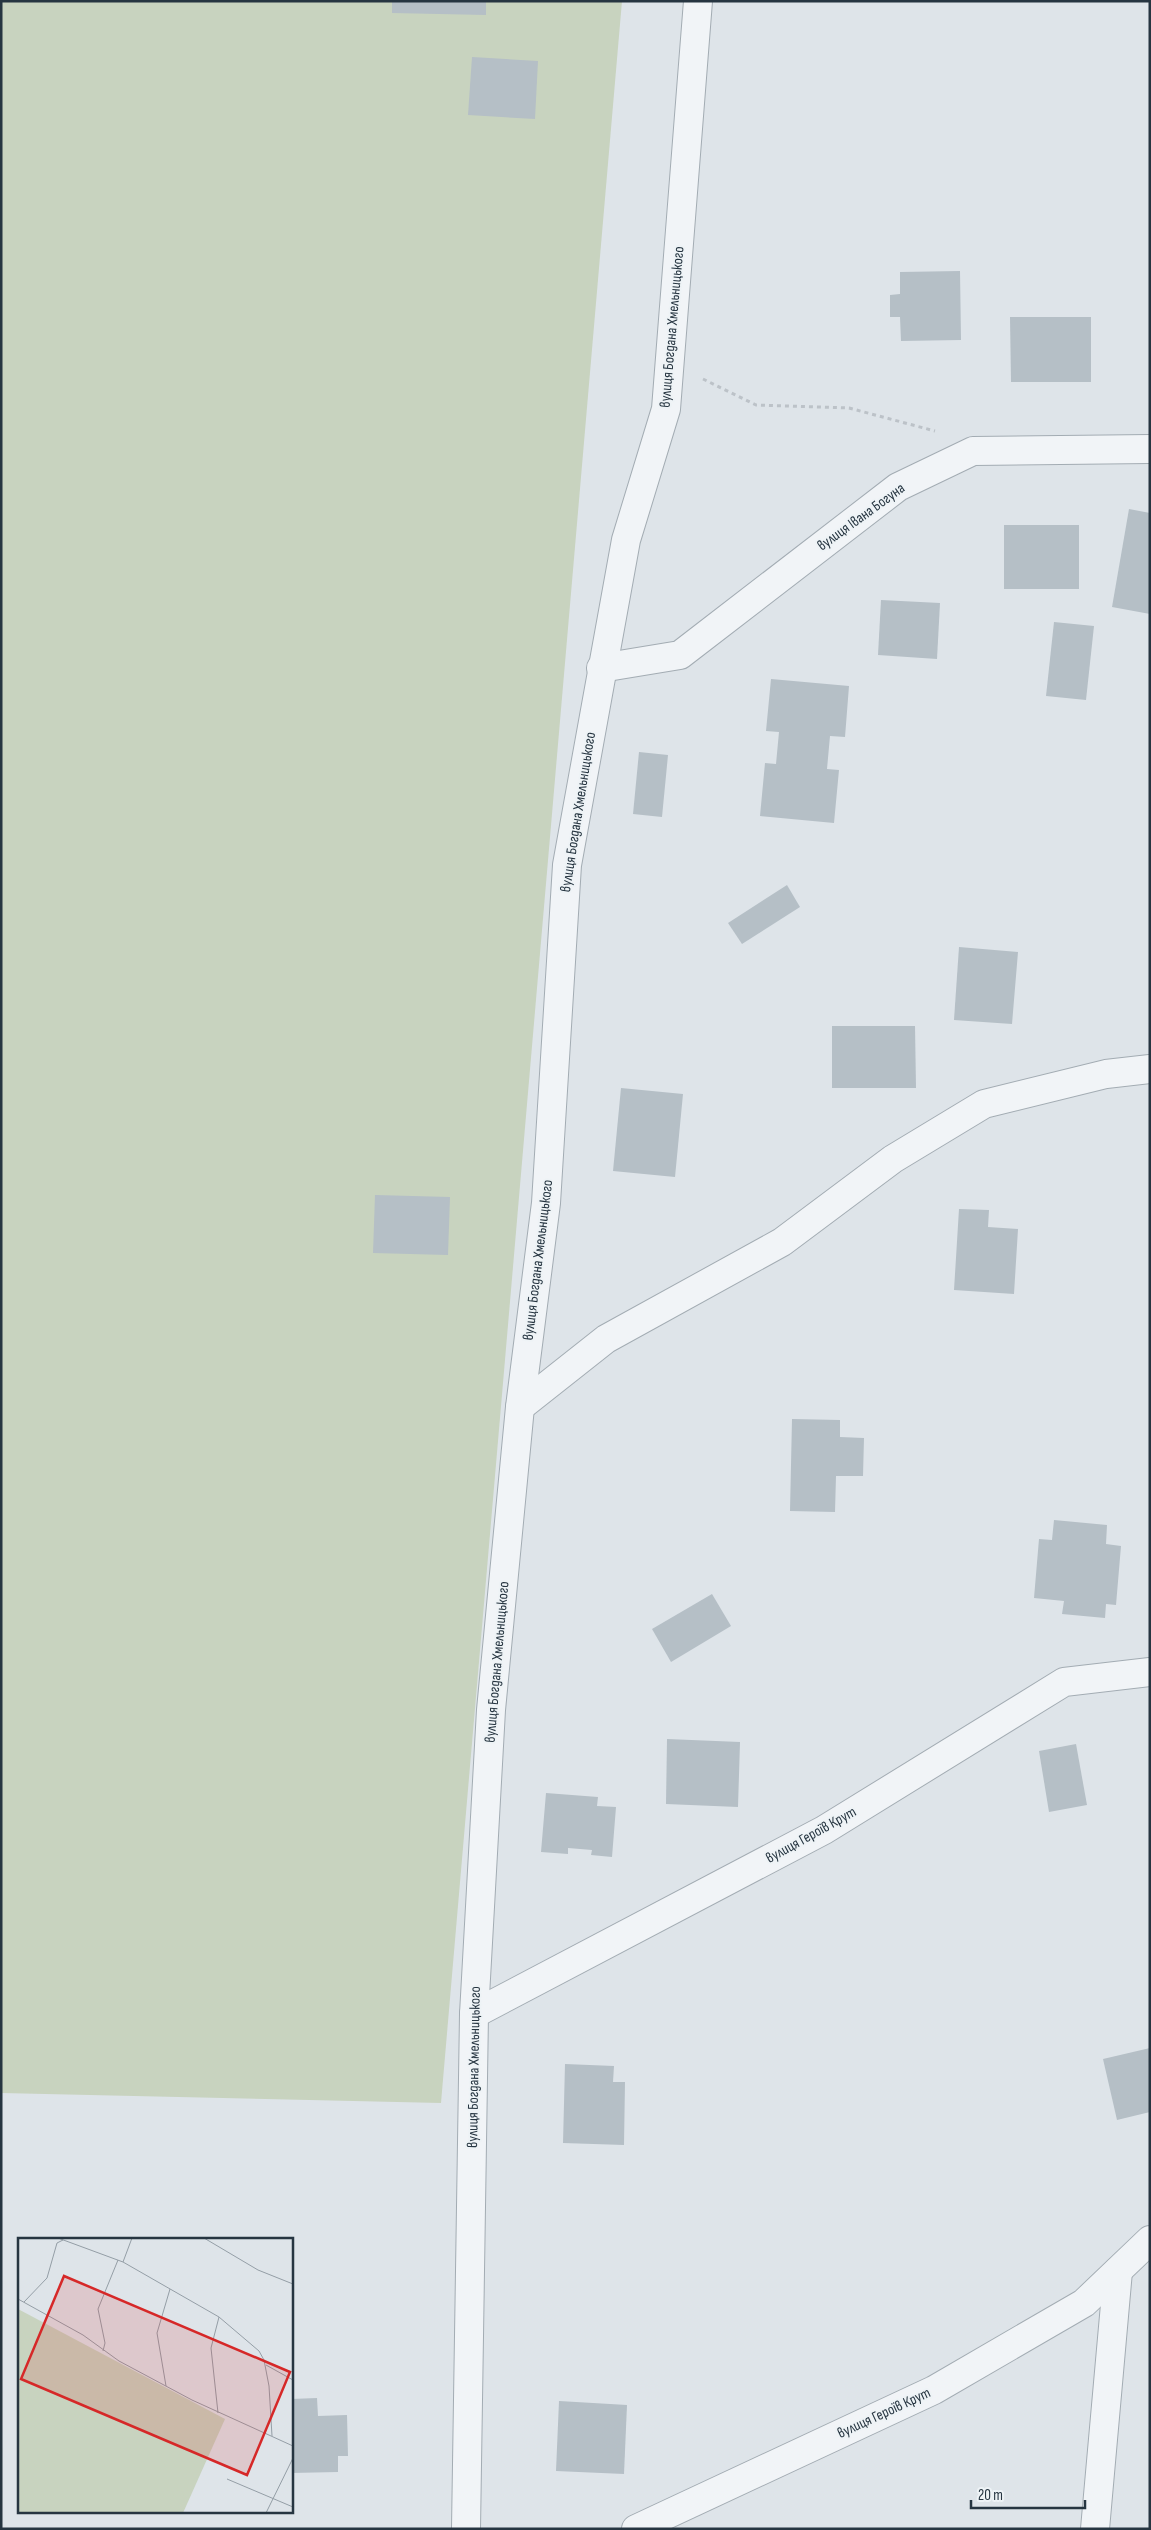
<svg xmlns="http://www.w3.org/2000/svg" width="1151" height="2530" viewBox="0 0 1151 2530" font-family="'Sofia Sans Condensed',sans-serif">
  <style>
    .green { fill: #c8d3bf }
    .building { fill: #b5bfc6 }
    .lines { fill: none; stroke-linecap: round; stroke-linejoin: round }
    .minor-casing { stroke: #a3acb3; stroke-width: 30 }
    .path { stroke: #bcc2c8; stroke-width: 3; stroke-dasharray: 4 4; stroke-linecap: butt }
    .minor { stroke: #f1f4f7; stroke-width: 28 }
    .labels { text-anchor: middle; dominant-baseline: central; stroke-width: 4; stroke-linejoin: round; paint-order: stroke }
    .street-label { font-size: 15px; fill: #263541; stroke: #eef3f6 }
    .inset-road { fill: none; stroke: #949ea6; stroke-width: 1 }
    .view { fill: #d62828; fill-opacity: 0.15; stroke: #d62828; stroke-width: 2.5 }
    .inset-edge { fill: none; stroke: #263541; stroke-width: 2.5 }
  </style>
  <rect width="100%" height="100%" fill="#dee4e9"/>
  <path class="green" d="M1,1h621l-181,2102 -440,-10z"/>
  <g class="building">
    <path d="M392,1h94v14l-94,-2z"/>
    <path d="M472,57l66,4 -3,58 -67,-4z"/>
    <path d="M960,271l1,69 -60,1 -1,-24h-10v-22l10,-1v-22z"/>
    <path d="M1010,317h81v65h-80z"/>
    <path d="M1129,509l21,4v101l-38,-7z"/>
    <rect x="1004" y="525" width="75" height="64"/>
    <path d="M881,600l59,3 -3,56 -59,-4z"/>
    <path d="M1054,622l40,4 -8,74 -40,-4z"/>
    <path d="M771,679l78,7 -4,51 -15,-1 -3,33 12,1 -5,53 -74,-7 5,-53 11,1 3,-32 -13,-1z"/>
    <path d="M639,752l29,3 -6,62 -29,-3z"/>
    <path d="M787,885l13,22 -58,37 -14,-21z"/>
    <path d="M959,947l59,5 -6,72 -58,-4z"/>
    <path d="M832,1026h83l1,62h-84z"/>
    <path d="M621,1088l62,6 -8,83 -62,-6z"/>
    <path d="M375,1195l75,2 -2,58 -75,-2z"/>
    <path d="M959,1209l30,1 -1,17 30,2 -4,65 -60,-4z"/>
    <path d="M792,1419l48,1v17l24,1 -1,38h-27l-1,36 -45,-1z"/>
    <path d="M1054,1520l53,5 -1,19 15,2 -5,59 -10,-1 -1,14 -43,-4 2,-13 -30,-3 5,-59 13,1z"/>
    <path d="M712,1594l19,32 -60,36 -19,-33z"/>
    <path d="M667,1739l73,3 -2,65 -72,-3z"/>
    <path d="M1076,1744l11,61 -38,7 -10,-61z"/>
    <path d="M546,1793l52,4 -1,9 19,1 -4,50 -21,-2 1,-5 -24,-2v6l-27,-2z"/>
    <path d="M1150,2048v64l-33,8 -14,-61z"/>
    <path d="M565,2064l49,2 -1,16h12l-1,63 -61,-2z"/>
    <path d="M317,2398l1,18 29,-1 1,41h-10v16l-47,1v-74z"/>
    <path d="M559,2401l68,4 -3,69 -68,-3z"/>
  </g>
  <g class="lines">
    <g class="minor-casing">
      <g id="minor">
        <path d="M601,668l79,-13 218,-168 75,-36 177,-2"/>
        <path d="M520,1407l86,-68 176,-97 111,-83 91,-55 122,-30 44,-5"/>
        <path d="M474,2014l350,-184 240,-148 86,-10"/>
        <path d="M466,2529l8,-515 17,-304 29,-303 26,-204 21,-338 59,-325 40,-131 32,-408"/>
        <path d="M636,2529l298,-139 150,-87 66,-63"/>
        <path d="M1095,2529l23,-258"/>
      </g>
    </g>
    <path class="path" d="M703,379l53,26 93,3 86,23"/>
    <use href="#minor" class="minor"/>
  </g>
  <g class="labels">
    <g class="street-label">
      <text transform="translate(672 327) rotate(-85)">вулиця Богдана Хмельницького</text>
      <text transform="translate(861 517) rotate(-36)">вулиця Івана Богуна</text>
      <text transform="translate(578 812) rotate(-81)">вулиця Богдана Хмельницького</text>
      <text transform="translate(538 1260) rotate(-83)">вулиця Богдана Хмельницького</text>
      <text transform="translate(497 1662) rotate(-85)">вулиця Богдана Хмельницького</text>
      <text transform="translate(811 1835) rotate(-29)">вулиця Героїв Крут</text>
      <text transform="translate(474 2067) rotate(-89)">вулиця Богдана Хмельницького</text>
      <text transform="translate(884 2413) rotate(-25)">вулиця Героїв Крут</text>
    </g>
  </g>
  <g transform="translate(18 2238)">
    <rect width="275" height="275" fill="#dee4e9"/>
    <path d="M0,71l207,110 -42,94h-165z" fill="#c8d3bf"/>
    <path class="inset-road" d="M40,0l65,24 96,55 -8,31 7,65M186,0l54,32 35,14M105,24l9,-24M0,61l65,36 36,26 73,39 101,46M6,64l23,-24 10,-35 6,-3M201,79l40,34 5,9 5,26 3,50M85,113l2,-8 -7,-34 20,-49M248,127l27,15M148,148l-9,-53 13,-44M209,241l66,28M248,275l27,-55"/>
    <path class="view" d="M46,38l226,96 -43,103 -226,-96z"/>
    <rect width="275" height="275" class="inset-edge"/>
  </g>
  <rect width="1151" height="2530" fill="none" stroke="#263541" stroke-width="5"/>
  <path d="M971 2500v8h114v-8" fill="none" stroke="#263541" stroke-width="2.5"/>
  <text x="978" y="2500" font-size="15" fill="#263541" stroke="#eef3f6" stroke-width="4" paint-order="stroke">20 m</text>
</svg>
